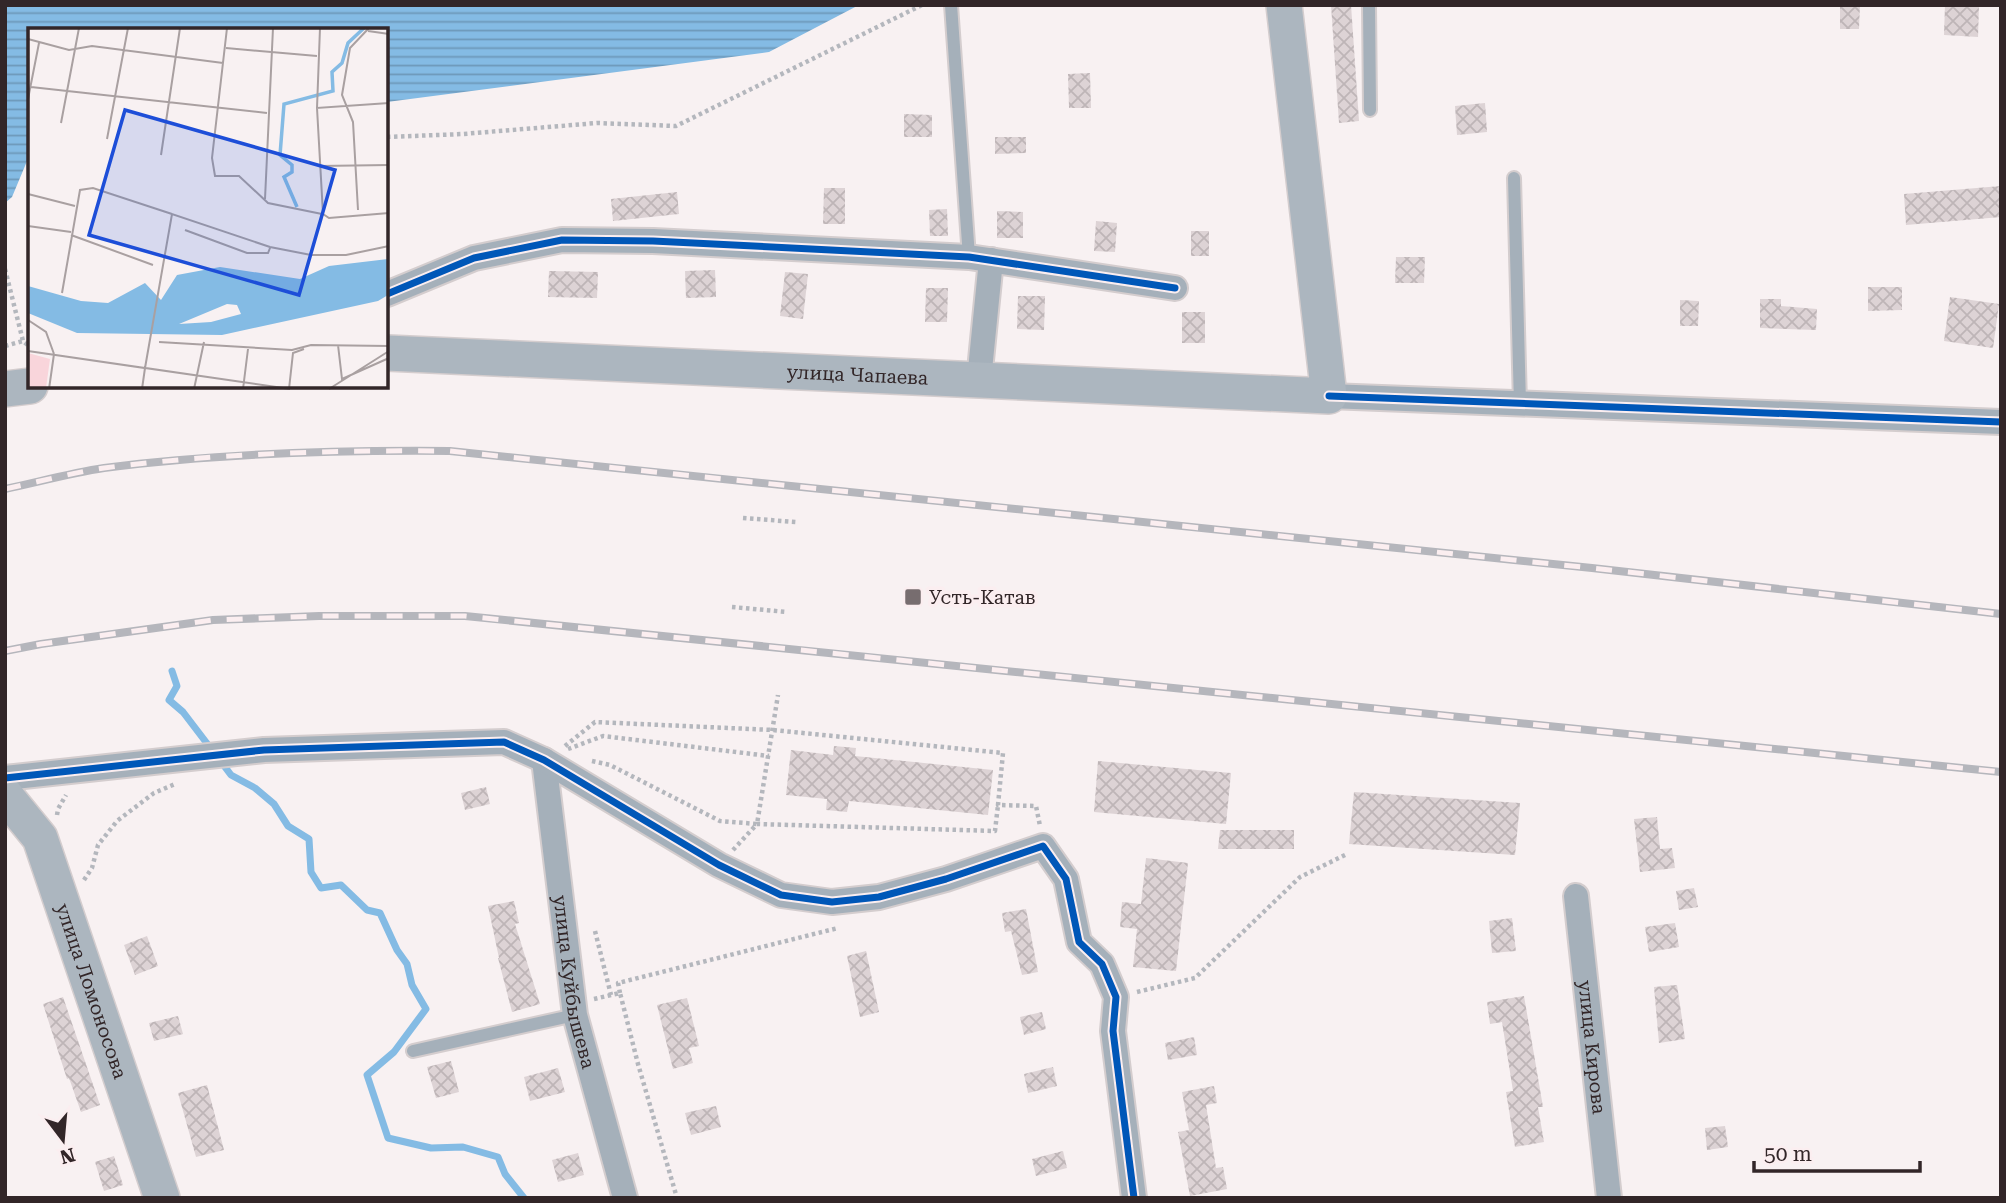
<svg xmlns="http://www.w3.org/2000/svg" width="2006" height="1203" viewBox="0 0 2006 1203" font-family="'Roboto Serif',serif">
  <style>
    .water { fill: url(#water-rules) }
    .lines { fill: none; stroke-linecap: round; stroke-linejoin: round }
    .stream { stroke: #84bbe4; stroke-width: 7 }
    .building { fill: url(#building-cross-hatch) }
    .service-casing { stroke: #d4cdce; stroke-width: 16 }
    .minor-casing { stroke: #d4cdce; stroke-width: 28 }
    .secondary-casing { stroke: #d4cdce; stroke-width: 38 }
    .path { stroke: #b4b7bd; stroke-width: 4.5; stroke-dasharray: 3.5 3.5; stroke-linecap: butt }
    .service { stroke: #a5b0ba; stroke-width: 12 }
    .minor { stroke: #a5b0ba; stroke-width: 24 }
    .secondary { stroke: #acb6bf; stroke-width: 35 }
    .rail-casing { stroke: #b5b6bc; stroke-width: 8 }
    .rail { stroke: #fbeef0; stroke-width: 5; stroke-dasharray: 16; stroke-linecap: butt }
    .cycleway-casing { stroke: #fbeef0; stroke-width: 11 }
    .cycleway { stroke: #0057b8; stroke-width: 7 }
    .poi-dot { fill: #776d6f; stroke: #fbeef0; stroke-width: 2.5 }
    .labels { text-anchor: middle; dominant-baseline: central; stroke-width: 7; stroke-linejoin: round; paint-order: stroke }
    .street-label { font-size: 19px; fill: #322628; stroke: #fbeef0 }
    .poi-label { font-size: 19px; fill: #322628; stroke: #fbeef0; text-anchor: start }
    .inset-river { fill: none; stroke: #84bbe4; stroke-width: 3.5 }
    .inset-road { fill: none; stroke: #a9a0a1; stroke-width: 2 }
    .view { fill: #1d4ed8; fill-opacity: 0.15; stroke: #1d4ed8; stroke-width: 3.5 }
    .inset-edge { fill: none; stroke: #322628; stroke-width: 3.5 }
  </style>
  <defs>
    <pattern id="water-rules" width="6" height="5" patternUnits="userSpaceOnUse" patternTransform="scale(1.75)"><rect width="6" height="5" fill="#84bbe4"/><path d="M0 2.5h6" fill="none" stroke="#6d98b9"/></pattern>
    <pattern id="building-cross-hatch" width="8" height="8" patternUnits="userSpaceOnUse" patternTransform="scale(1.75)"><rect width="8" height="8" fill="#ddd3d5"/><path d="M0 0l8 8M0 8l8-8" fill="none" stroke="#beb5b7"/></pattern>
  </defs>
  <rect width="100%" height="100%" fill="#f8f1f2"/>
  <path class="water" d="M5,5h854l-90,47 -382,50v-72h-357v124l-18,43 -7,6z"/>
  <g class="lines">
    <g class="stream">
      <path d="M172,671l5,15 -8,14 14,12 29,38"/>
      <path d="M219,759l12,16 24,13 19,16 14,22 21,13 2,33 10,16 20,-3 26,25 13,3 17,37 10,14 5,21 14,24 -32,43 -27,23 21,63 43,10 32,-1 35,10 7,17 19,24"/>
    </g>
  </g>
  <g class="building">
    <path d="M1331,5h20l8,116 -20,2z"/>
    <path d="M1840,5h20l-1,24h-19z"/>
    <path d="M1945,5l34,1 -1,31 -34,-2z"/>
    <path d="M1090,73l1,35h-22l-1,-34z"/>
    <path d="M1485,103l2,29 -30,3 -2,-29z"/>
    <path d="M904,114l28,1v22h-28z"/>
    <path d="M995,137h31v16l-31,1z"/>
    <path d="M2001,186v31l-95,8 -2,-31z"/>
    <path d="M824,188h21v36h-22z"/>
    <path d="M677,192l2,22 -66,7 -2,-22z"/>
    <path d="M947,209l1,27h-18l-1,-26z"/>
    <path d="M997,211l26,1v26h-26z"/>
    <path d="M1096,221l21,2 -2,29 -21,-1z"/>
    <rect x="1191" y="231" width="18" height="25"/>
    <path d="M1396,257h29l-1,26h-29z"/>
    <path d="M715,270l1,27 -30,1 -1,-27z"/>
    <path d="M549,271l49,1 -1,26 -49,-1z"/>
    <path d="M785,272l23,2 -5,45 -23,-3z"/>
    <path d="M1868,287h34v23l-34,1z"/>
    <path d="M926,288h22l-1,34h-22z"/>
    <path d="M1018,296h27l-1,34 -27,-1z"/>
    <path d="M1950,297l49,7 -6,44 -49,-7z"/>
    <path d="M1760,299h21v7l36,3 -1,21 -56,-2z"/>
    <path d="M1680,300l19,1 -1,25h-18z"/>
    <rect x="1182" y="312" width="23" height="31"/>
    <path d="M834,746l22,2 -1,8 138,14 -5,45 -139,-14 -2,11 -21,-2 1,-11 -41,-4 5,-45 42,5z"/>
    <path d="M1098,761l133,12 -5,51 -132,-12z"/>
    <path d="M486,787l4,17 -25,6 -4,-17z"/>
    <path d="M1354,792l166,11 -5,52 -166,-11z"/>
    <path d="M1657,817l3,32 12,-1 3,20 -35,4 -6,-53z"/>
    <path d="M1220,830h74v19h-76z"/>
    <path d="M1146,858l42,5 -12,108 -43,-4 4,-38 -17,-2 2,-25 19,2z"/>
    <path d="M1694,888l4,19 -19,3 -3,-19z"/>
    <path d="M514,901l5,22 -4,1 25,80 -28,8 -14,-54h1l-11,-52z"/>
    <path d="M1026,909l12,63 -16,3 -11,-44 -6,1 -3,-19z"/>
    <path d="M1512,918l4,33 -24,2 -3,-32z"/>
    <path d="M1675,923l4,24 -30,5 -4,-25z"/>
    <path d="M147,936l11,30 -23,9 -11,-30z"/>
    <path d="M866,951l13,61 -19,5 -13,-61z"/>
    <path d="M1677,985l8,54 -26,4 -5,-56z"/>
    <path d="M1524,996l19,111h-5l6,35 -29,5 -9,-55 7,-1 -11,-69 -12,2 -3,-22z"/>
    <path d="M63,997l37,108 -19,7 -12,-34 -2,1 -24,-75z"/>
    <path d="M687,998l12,48 -10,2 4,15 -20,6 -16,-64z"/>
    <path d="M1042,1012l4,17 -22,6 -4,-18z"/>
    <path d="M178,1016l5,18 -29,7 -5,-18z"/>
    <path d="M1194,1037l3,18 -29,5 -3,-17z"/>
    <path d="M451,1061l8,31 -23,6 -9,-31z"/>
    <path d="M1053,1067l4,19 -29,7 -4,-19z"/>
    <path d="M558,1068l7,24 -35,9 -6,-24z"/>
    <path d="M207,1085l17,65 -28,7 -18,-64z"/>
    <path d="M1214,1086l3,17 -11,2 10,63 7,-1 4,22 -37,7 -12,-64 11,-2 -7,-38z"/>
    <path d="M716,1106l5,21 -30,8 -6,-22z"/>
    <path d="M1725,1126l3,21 -21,3 -2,-22z"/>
    <path d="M1063,1151l4,17 -31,8 -4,-17z"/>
    <path d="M578,1153l6,22 -26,7 -6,-22z"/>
    <path d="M114,1156l9,29 -19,6 -9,-29z"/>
  </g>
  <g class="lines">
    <g class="service-casing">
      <g id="service">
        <path d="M951,5l18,252"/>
        <path d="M1369,5l1,105"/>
        <path d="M1514,178l6,226"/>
        <path d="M413,1051l162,-36"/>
      </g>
    </g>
    <g class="minor-casing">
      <g id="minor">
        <path d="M387,294l87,-36 88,-18 91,1 316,16 206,31"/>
        <path d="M979,380l12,-120"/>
        <path d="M1329,396l672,26"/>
        <path id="s1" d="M544,760l31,255 50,183"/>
        <path d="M5,778l259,-28 240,-8 40,18 175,105 62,30 51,7 47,-5 67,-18 97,-33 23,33 13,63 23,22 14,33 -3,34 21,167"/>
        <path id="s2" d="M1576,896l33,302"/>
      </g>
    </g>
    <g class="secondary-casing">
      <g id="secondary">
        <path id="s3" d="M387,353l942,43 -45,-391"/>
        <path d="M5,389l25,-3"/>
        <path id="s4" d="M5,795l35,43 122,360"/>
      </g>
    </g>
    <g class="path">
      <path d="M387,137l76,-3 134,-11 79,3 246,-121"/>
      <path d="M5,269l18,72"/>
      <path d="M5,346l18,-5 7,6"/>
      <path d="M743,518l53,4"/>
      <path d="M732,607l55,5"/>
      <path d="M565,746l30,-24 178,8 230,23 -5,52 38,1 4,20"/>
      <path d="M568,749l35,-13 166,20"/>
      <path d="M592,761l18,4 110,56 37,3 21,-129"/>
      <path d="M57,815l1,-6 8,-14"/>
      <path d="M733,850l24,-26 238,7 3,-26"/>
      <path d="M84,880l8,-12 6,-23 19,-24 37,-28 21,-9"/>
      <path d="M595,931l16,64"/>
      <path d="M1137,992l58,-14 105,-101 47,-23"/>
      <path d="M620,993l-2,-10 220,-55"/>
      <path d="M594,999l26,-6 18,71 39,134"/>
    </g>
    <use href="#service" class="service"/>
    <use href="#minor" class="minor"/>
    <use href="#secondary" class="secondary"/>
    <g class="rail-casing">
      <g id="rail">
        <path d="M5,489c33,-7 66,-16 99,-21 115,-15 231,-18 346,-17l1142,117 409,46"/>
        <path d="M5,651l36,-7 172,-24 106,-4h146l1536,156"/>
      </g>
    </g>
    <use href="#rail" class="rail"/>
    <g class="cycleway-casing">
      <g id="cycleway">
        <path d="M387,294l87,-36 88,-18 91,1 316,16 206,31"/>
        <path d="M1329,396l672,26"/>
        <path d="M5,778l259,-28 240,-8 40,18 175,105 62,30 51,7 47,-5 67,-18 97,-33 23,33 13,63 23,22 14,33 -3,34 21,167"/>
      </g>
    </g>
    <use href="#cycleway" class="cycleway"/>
  </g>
  <rect class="poi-dot" x="904" y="588" width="18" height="18" rx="3.5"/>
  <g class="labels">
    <g class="street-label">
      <text stroke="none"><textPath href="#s3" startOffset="471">улица Чапаева</textPath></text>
      <text stroke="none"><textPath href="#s1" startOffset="224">улица Куйбышева</textPath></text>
      <text stroke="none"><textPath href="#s4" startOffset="217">улица Ломоносова</textPath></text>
      <text stroke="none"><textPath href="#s2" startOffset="152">улица Кирова</textPath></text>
    </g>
    <g class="poi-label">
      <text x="929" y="597">Усть-Катав</text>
    </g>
  </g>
  <g transform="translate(28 28)">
    <rect width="360" height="360" fill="#f8f1f2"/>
    <path d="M0,325l22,6 -4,29 -18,-1z" fill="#f9d5db"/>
    <path d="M360,231v36l-10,6 -156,34 -145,-2 -49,-20v-27l53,15 27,2 37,-20 16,17 16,-25 43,-8 80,12 29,-13zM199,276l10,1 4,9 -30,8 -32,2z" fill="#84bbe4" fill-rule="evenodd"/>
    <path class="inset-river" d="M269,179l-13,-30 8,-5v-7l-12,-10 4,-51 49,-13 -1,-19 10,-9 6,-20 16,-15"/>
    <path class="inset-road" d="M199,0l-15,130 3,18h24l29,27 54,11M292,0l-3,80 72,-5M340,3l21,3M0,11l41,11 23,-4 131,17M198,20l91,8M3,59l236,26M0,71l11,-56M289,80l6,106 6,4 60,-5M33,95l18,-95M79,111l21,-111M133,127l19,-127M291,138l70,-1M0,166l47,12M237,171l8,-171M330,182l-5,-88 -11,-27 8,-47 19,-20M0,198l43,6M157,202l62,23h21l2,-5M43,207l82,30M34,265l18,-103 13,-2 79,26M0,292l18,12 8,22M131,314l133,8 19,-5 78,1M310,317l4,34 47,-21M0,323l117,17 27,-154 98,33 41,8h35l43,-9M21,361l5,-35M114,361l3,-21 145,21M166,361l10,-47M215,361l5,-40M261,361l4,-36 11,-4M301,361l60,-38"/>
    <path class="view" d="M97,82l210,60 -36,125 -210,-60z"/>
    <rect width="360" height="360" class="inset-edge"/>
  </g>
  <rect width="2006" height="1203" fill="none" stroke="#322628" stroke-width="14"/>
  <g transform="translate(63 1140) rotate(164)" stroke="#fbeef0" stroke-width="5" paint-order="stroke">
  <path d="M0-5L12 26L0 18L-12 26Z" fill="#322628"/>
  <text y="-10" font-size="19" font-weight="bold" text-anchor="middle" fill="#322628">N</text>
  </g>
  <path d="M1754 1161v10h166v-10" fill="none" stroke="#322628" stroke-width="3.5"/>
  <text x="1764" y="1161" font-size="21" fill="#322628" stroke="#fbeef0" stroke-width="5" paint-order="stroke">50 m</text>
</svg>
